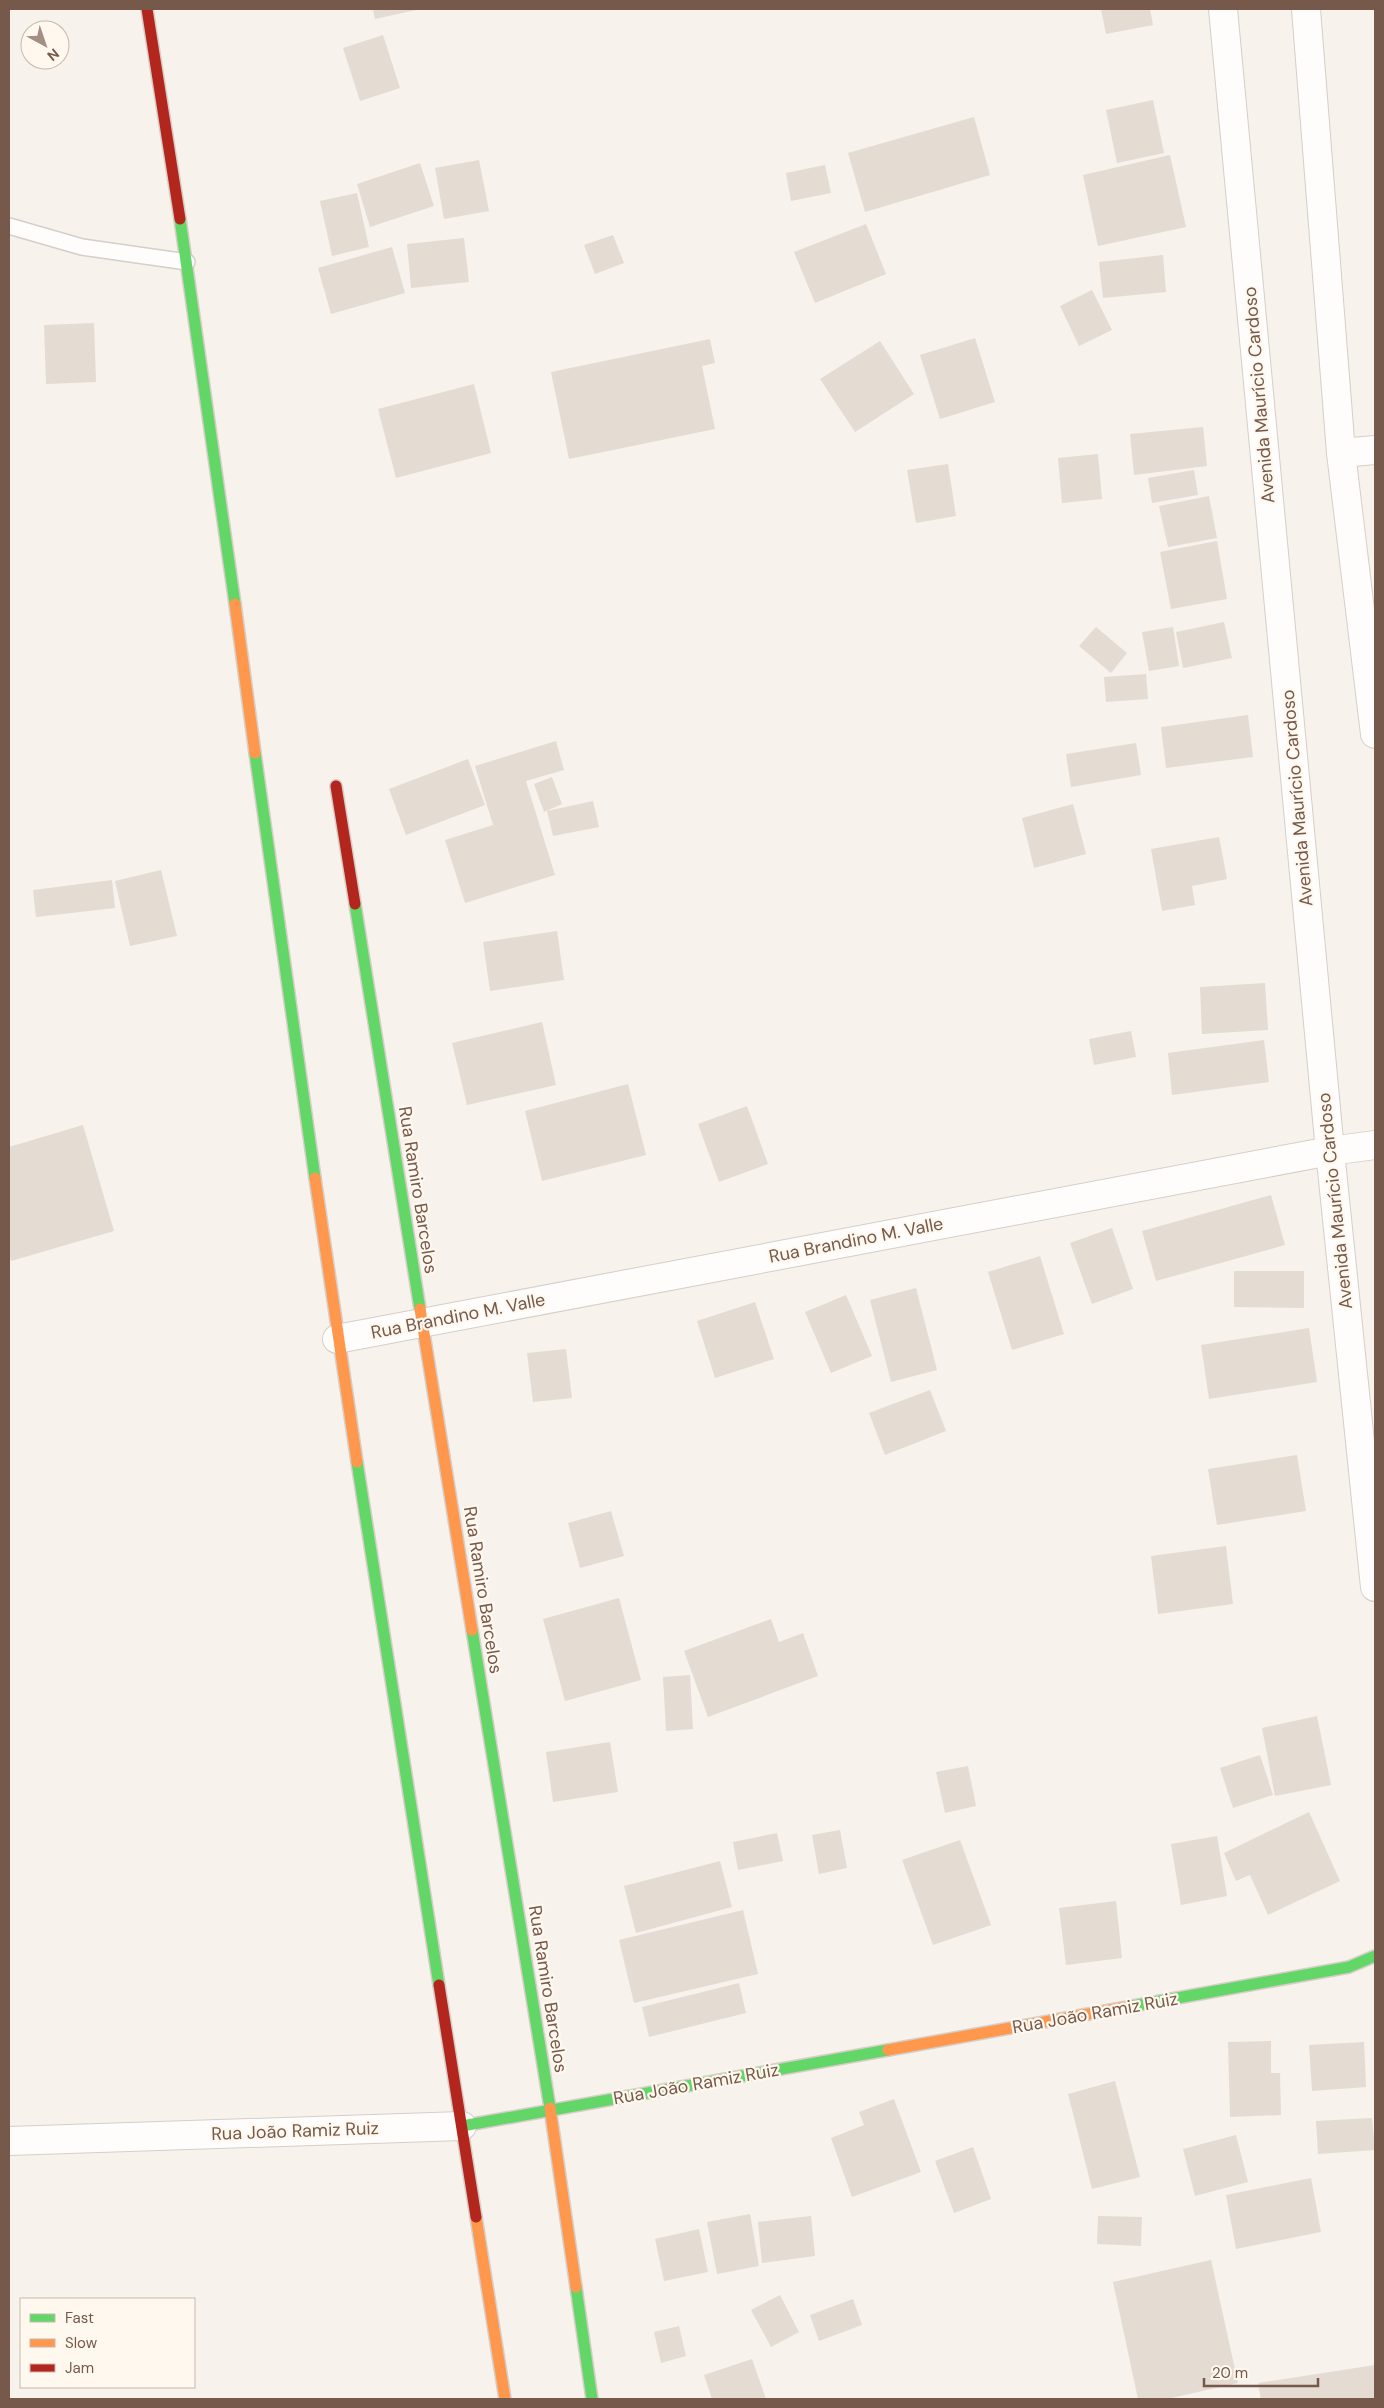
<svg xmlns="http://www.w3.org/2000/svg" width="1384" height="2408" viewBox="0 0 1384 2408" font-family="'DM Sans',sans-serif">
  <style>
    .building { fill: #e4dbd3 }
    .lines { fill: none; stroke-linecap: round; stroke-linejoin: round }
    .lane-casing { stroke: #d6cec8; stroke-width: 18 }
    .street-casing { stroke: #d6cec8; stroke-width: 30 }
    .fast-casing { stroke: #d7cec8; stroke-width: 14 }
    .slow-casing { stroke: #d7cec8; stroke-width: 14 }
    .jam-casing { stroke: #d7cec8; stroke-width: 14 }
    .lane { stroke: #fefdfc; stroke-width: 15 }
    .street { stroke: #fefdfc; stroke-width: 28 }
    .fast { stroke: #63d668; stroke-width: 11 }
    .slow { stroke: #ff974d; stroke-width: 11 }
    .jam { stroke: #b3261e; stroke-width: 11 }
    .labels { text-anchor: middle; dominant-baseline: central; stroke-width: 4.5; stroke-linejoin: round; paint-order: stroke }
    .street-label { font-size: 18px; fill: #76594b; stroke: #fff8ee }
  </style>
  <rect width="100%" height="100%" fill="#f7f2ec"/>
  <g class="building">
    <path d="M373,9h43v1l-41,9z"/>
    <path d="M1101,9h49l3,16 -47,9z"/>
    <path d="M383,35l17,53 -40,13 -17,-53z"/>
    <path d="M1153,100l11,53 -47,10 -11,-53z"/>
    <path d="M974,117l16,58 -125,37 -17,-59z"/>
    <path d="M1170,155l16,72 -88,19 -15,-71z"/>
    <path d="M479,160l10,51 -45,8 -9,-51z"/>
    <path d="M420,163l14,43 -64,21 -13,-43z"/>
    <path d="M825,165l6,28 -40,8 -5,-28z"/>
    <path d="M357,193l12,54 -37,9 -12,-55z"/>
    <path d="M866,224l20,50 -71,29 -21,-51z"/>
    <path d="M613,235l11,28 -29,11 -11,-29z"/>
    <path d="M464,238l5,44 -58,6 -4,-44z"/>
    <path d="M392,247l13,46 -74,21 -13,-46z"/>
    <path d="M1163,255l3,37 -63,6 -4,-36z"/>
    <path d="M1092,290l20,40 -33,16 -19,-40z"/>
    <path d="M94,323l2,59 -50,2 -2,-59z"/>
    <path d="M975,338l20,64 -55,17 -20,-64z"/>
    <path d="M710,339l5,24 -13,3 13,63 -146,30 -18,-87z"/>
    <path d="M880,341l34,53 -59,38 -35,-53z"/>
    <path d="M474,384l17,69 -95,25 -18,-69z"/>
    <path d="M1203,427l4,39 -73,9 -4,-41z"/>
    <path d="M1098,454l4,45 -40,4 -4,-45z"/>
    <path d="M948,464l8,52 -40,7 -9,-53z"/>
    <path d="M1194,470l4,25 -46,8 -4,-25z"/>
    <path d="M1209,496l8,42 -49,9 -9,-41z"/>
    <path d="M1217,541l10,58 -56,10 -11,-57z"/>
    <path d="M1224,622l8,36 -49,10 -7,-36z"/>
    <path d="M1096,627l31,26 -16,20 -32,-27z"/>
    <path d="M1173,627l6,39 -30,5 -7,-39z"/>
    <path d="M1146,674l2,25 -42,3 -2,-25z"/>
    <path d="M1248,715l5,42 -87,11 -5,-41z"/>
    <path d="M556,741l8,29 -38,11 29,94 -90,28 -20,-63 48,-15 -18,-59z"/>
    <path d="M1136,743l5,32 -70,12 -5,-33z"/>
    <path d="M468,759l17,46 -79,30 -17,-46z"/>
    <path d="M552,777l10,27 -18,8 -10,-28z"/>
    <path d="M593,801l6,26 -46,9 -6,-25z"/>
    <path d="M1073,804l13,50 -52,14 -12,-50z"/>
    <path d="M1219,837l8,42 -35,7 3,19 -33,6 -11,-62z"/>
    <path d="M161,870l16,66 -47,10 -15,-65z"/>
    <path d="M112,880l3,28 -79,9 -3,-27z"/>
    <path d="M557,931l7,49 -74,11 -7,-49z"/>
    <path d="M1265,983l3,47 -66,4 -2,-47z"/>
    <path d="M542,1022l14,63 -89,20 -15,-62z"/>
    <path d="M1131,1031l5,26 -42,8 -5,-26z"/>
    <path d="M1264,1040l5,42 -97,13 -4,-42z"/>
    <path d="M628,1084l18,71 -104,26 -17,-70z"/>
    <path d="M747,1106l21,58 -49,18 -21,-58z"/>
    <path d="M83,1125l31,106 -103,30 -2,-8v-106z"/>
    <path d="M1271,1195l14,50 -129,36 -14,-50z"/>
    <path d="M1112,1228l21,61 -41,15 -22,-61z"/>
    <path d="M1040,1256l24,78 -52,16 -24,-78z"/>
    <path d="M1234,1271h70v37l-70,-1z"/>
    <path d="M916,1288l21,82 -46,12 -21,-82z"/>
    <path d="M846,1295l26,61 -41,17 -26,-61z"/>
    <path d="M755,1302l19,57 -59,19 -18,-57z"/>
    <path d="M1309,1328l8,54 -108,17 -8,-54z"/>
    <path d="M566,1349l6,49 -39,4 -6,-49z"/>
    <path d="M930,1390l16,41 -61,24 -16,-42z"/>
    <path d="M1297,1455l9,56 -89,14 -9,-56z"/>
    <path d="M611,1511l13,45 -44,12 -12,-45z"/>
    <path d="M1226,1546l7,58 -75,10 -7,-58z"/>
    <path d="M619,1598l22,82 -76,21 -22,-82z"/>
    <path d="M771,1619l8,23 24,-9 15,43 -110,41 -24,-66z"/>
    <path d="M690,1675l3,54 -27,2 -3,-54z"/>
    <path d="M1317,1716l14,69 -56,11 -13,-68z"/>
    <path d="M610,1742l8,50 -65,10 -7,-50z"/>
    <path d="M1260,1755l13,40 -40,13 -13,-40z"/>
    <path d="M968,1766l8,40 -31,7 -9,-41z"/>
    <path d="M1309,1812l31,69 -72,34 -18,-40 -14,6 -12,-28z"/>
    <path d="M840,1830l7,38 -28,6 -7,-39z"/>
    <path d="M777,1833l6,28 -45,9 -5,-28z"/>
    <path d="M1217,1836l10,60 -46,9 -10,-61z"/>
    <path d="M960,1840l31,85 -58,20 -31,-85z"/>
    <path d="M720,1861l12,46 -96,26 -12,-47z"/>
    <path d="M1116,1901l6,57 -56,7 -7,-57z"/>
    <path d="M743,1910l15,64 -124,29 -15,-63z"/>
    <path d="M739,1983l7,30 -97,24 -7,-30z"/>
    <path d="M1271,2041v32h9l1,42 -51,2 -2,-75z"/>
    <path d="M1364,2042l2,45 -54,4 -3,-46z"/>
    <path d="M1115,2081l25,96 -48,12 -24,-95z"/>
    <path d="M894,2099l27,73 -69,25 -21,-59 33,-13 -5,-13z"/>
    <path d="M1372,2118l3,32 -57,4 -2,-33z"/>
    <path d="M1236,2135l12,47 -53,14 -12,-47z"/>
    <path d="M973,2147l18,52 -37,14 -19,-52z"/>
    <path d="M1311,2178l10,54 -85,17 -10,-54z"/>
    <path d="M750,2214l9,52 -42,8 -10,-52z"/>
    <path d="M811,2216l4,40 -53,7 -4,-41z"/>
    <path d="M1098,2216l44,1 -1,29 -44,-2z"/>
    <path d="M699,2229l9,43 -44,9 -9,-42z"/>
    <path d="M1211,2260l27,123 -71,16h-29l-25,-117z"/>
    <path d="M780,2295l19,37 -28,15 -20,-37z"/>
    <path d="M853,2299l9,26 -43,16 -9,-26z"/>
    <path d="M679,2326l7,30 -25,7 -7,-31z"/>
    <path d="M752,2359l14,40h-54l-8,-24z"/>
    <path d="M1375,2365v34h-114l-3,-16z"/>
  </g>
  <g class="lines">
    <g class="lane-casing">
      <path id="lane" d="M9,226l73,21 105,15"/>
    </g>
    <g class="street-casing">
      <g id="street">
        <path d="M1223,9l107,1142 45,436"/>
        <path d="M1306,9l35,444 34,281"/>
        <path d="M1341,453l34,-3"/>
        <path d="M337,1339l993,-188 45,-6"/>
        <path d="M9,2141l453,-15"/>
      </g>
    </g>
    <g class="fast-casing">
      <g id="fast">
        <path d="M180,219l55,385"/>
        <path d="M255,753l60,425"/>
        <path d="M355,904l65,405"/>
        <path d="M357,1462l82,523"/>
        <path d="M472,1630l78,478"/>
        <path d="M1133,2006l216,-39 26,-11"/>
        <path d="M462,2126l426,-76"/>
        <path d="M576,2287l16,112"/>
      </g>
    </g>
    <g class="slow-casing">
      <g id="slow">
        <path d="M235,604l20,149"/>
        <path d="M315,1178l42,284"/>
        <path d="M420,1309l52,321"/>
        <path d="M888,2050l245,-44"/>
        <path d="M550,2108l26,179"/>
        <path d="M476,2217l29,182"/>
      </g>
    </g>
    <g class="jam-casing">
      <g id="jam">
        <path d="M147,9l33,210"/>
        <path d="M336,786l19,118"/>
        <path d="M439,1985l37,232"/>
      </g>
    </g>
    <use href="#lane" class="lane"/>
    <use href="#street" class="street"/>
    <use href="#fast" class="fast"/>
    <use href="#slow" class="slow"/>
    <use href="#jam" class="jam"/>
  </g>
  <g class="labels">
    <g class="street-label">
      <text transform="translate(1259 395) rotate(-95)">Avenida Maurício Cardoso</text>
      <text transform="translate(1297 798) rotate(-95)">Avenida Maurício Cardoso</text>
      <text transform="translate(418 1190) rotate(81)">Rua Ramiro Barcelos</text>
      <text transform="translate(1335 1201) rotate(-96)">Avenida Maurício Cardoso</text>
      <text transform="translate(856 1240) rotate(-11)">Rua Brandino M. Valle</text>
      <text transform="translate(458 1316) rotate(-11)">Rua Brandino M. Valle</text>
      <text transform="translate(483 1590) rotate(81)">Rua Ramiro Barcelos</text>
      <text transform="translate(548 1989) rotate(81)">Rua Ramiro Barcelos</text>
      <text transform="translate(1095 2013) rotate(-10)">Rua João Ramiz Ruiz</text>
      <text transform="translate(696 2084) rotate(-10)">Rua João Ramiz Ruiz</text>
      <text transform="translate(295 2131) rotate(-2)">Rua João Ramiz Ruiz</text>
    </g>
  </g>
  <rect width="1384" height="2408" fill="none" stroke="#76594b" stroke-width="20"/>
  <rect x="20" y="2298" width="175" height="90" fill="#fff8ee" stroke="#c8b8ad"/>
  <rect x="30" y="2314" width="25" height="8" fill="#63d668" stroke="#c8b8ad"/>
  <text x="65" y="2323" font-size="15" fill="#76594b">Fast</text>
  <rect x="30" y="2339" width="25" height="8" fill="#ff974d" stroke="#c8b8ad"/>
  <text x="65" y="2348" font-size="15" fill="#76594b">Slow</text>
  <rect x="30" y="2364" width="25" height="8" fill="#b3261e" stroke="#c8b8ad"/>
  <text x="65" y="2373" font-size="15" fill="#76594b">Jam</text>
  <g transform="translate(45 45) rotate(140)"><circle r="24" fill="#fff8ee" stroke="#c8b8ad"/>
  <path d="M0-4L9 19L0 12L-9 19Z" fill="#a38f83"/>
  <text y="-8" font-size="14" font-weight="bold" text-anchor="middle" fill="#76594b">N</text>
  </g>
  <path d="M1204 2378v8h114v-8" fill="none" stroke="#76594b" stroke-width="2.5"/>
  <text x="1212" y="2378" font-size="15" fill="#76594b" stroke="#fff8ee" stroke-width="4" paint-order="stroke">20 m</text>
</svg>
